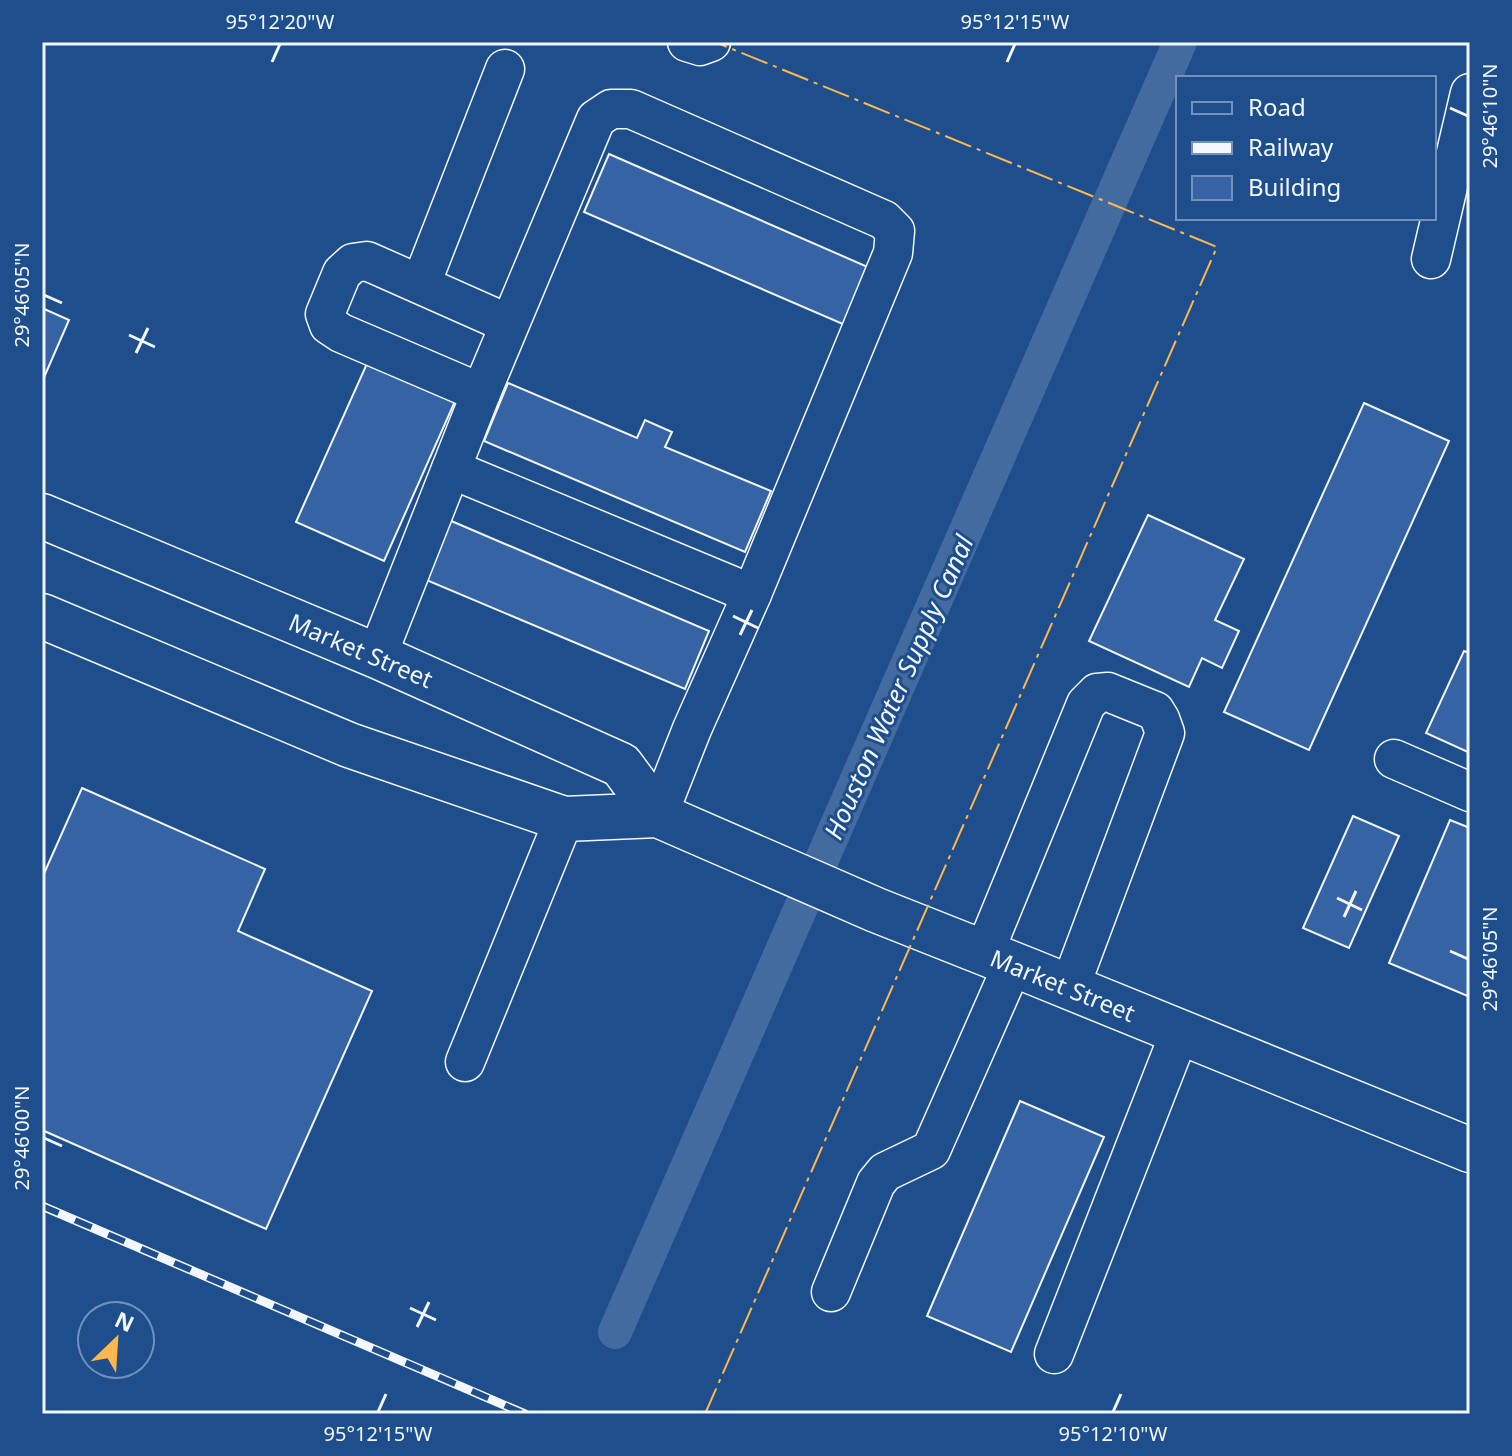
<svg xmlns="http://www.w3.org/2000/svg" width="1512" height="1456" viewBox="0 0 1512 1456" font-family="'Noto Sans',sans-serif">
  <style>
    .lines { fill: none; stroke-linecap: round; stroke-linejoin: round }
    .canal { stroke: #446ba0; stroke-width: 34 }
    .building { fill: #3563a3; stroke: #f2f6ff; stroke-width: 2 }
    .minor-casing { stroke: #f2f6ff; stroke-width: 41 }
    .major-casing { stroke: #f2f6ff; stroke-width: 47 }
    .minor { stroke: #1f4e8c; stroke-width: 38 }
    .major { stroke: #1f4e8c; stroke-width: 44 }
    .rail-casing { stroke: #f2f6ff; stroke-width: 9 }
    .rail { stroke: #1f4e8c; stroke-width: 6; stroke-dasharray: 18; stroke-linecap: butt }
    .power { stroke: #ffb74d; stroke-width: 2; stroke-dasharray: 28 6 4 6; stroke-linecap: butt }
    .ticks { fill: none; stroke: #f2f6ff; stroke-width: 3 }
    .labels { text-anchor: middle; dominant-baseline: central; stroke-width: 6; stroke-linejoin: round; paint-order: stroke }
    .street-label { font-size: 24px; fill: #f2f6ff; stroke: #1f4e8c }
    .water-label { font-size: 26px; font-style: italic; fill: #f2f6ff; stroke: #1f4e8c }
    .neatline { fill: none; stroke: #f2f6ff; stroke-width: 3 }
    .ticks-label { font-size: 20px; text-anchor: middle; fill: #f2f6ff }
  </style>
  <rect width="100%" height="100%" fill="#1f4e8c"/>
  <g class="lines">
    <path class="canal" d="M615,1332l565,-1290"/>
  </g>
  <g class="building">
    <path d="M609,154l261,114 -25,57 -261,-113z"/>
    <path d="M42,308l27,12 -27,62z"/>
    <path d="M369,359l87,40 -72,162 -88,-39z"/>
    <path d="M508,383l129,55 8,-18 27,12 -7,15 106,44 -26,61 -261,-111z"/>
    <path d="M1364,403l85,38 -140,309 -85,-38z"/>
    <path d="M1148,515l96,44 -29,61 24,11 -17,37 -20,-10 -13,29 -100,-46z"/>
    <path d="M449,520l260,111 -24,58 -261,-110z"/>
    <path d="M1464,651l6,2v100l-44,-20z"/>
    <path d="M82,788l183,81 -27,62 134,60 -106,238 -224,-99v-252z"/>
    <path d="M1353,816l46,20 -50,112 -46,-20z"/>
    <path d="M1450,820l20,8v169l-81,-34z"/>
    <path d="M1020,1101l84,36 -93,215 -84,-36z"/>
  </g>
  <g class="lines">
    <g class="minor-casing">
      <g id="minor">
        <path d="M687,42l13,4 11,-4"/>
        <path d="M1431,259l39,-166"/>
        <path d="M421,284l84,-215"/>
        <path d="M481,393l-140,-60 -12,-8 -4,-11 17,-41 11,-10 14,-2 142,63"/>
        <path d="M451,469l301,125"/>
        <path d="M377,656l104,-263 115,-274 15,-10h20l253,111 11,11 -2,22 -141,341 -60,135 -34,86"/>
        <path d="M1394,759l76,33"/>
        <path d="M984,953l102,-249 11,-11 11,-1 47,19 5,8 5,14 -95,254"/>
        <path d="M465,1062l99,-243"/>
        <path d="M831,1292l45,-109 9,-11 46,-22 82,-186"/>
        <path d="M1054,1354l126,-322"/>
      </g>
    </g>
    <g class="major-casing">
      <g id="major">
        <path d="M42,516l335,140 244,109 37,50"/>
        <path d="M42,616l307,129 215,74 94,-4 218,95 154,61 440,179"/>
      </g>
    </g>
    <use href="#minor" class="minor"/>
    <use href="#major" class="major"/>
    <g class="rail-casing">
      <path id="rail" d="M42,1206l483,208"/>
    </g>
    <use href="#rail" class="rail"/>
    <path class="power" d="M705,1414l512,-1167 -502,-205"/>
  </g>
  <path class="ticks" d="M272,62l8,-18M1007,62l8,-18M1450,108l18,8M44,295l18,8M129,335l26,12M136,353l12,-25M733,616l25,12M740,635l12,-25M1337,898l25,12M1344,917l12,-26M1450,951l18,8M44,1138l18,8M410,1308l26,12M417,1327l12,-25M378,1412l8,-18M1113,1412l8,-18"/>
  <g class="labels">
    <g class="street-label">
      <text transform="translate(361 650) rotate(23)">Market Street</text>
      <text transform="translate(1063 985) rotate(22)">Market Street</text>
    </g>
    <g class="water-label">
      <text transform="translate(898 687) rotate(-66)">Houston Water Supply Canal</text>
    </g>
  </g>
  <rect width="1512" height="1456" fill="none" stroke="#1f4e8c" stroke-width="88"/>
  <rect x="1176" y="76" width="260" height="144" fill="#1f4e8c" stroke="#7391ba" stroke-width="2"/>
  <rect x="1192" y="102" width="40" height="12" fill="#1f4e8c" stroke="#7391ba" stroke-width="2"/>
  <text x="1248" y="116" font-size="24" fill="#f2f6ff">Road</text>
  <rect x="1192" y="142" width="40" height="12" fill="#f2f6ff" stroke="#7391ba" stroke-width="2"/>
  <text x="1248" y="156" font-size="24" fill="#f2f6ff">Railway</text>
  <rect x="1192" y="176" width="40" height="24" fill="#3563a3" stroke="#7391ba" stroke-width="2"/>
  <text x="1248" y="196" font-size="24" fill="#f2f6ff">Building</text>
  <g transform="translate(116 1340) rotate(25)"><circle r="38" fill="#1f4e8c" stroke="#7391ba" stroke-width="2"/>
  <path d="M0-6L14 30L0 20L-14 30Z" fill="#ffb74d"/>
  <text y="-12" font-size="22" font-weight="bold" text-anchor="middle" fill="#f2f6ff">N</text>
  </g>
  <rect x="44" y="44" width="1424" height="1368" class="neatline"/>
  <g class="ticks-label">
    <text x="280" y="29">95°12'20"W</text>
    <text x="1015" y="29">95°12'15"W</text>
    <text transform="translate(1490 116) rotate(-90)" y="7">29°46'10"N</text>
    <text transform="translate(22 295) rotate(-90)" y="7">29°46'05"N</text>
    <text transform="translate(1490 959) rotate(-90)" y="7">29°46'05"N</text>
    <text transform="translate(22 1138) rotate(-90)" y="7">29°46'00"N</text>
    <text x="378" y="1441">95°12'15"W</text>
    <text x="1113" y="1441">95°12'10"W</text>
  </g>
</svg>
